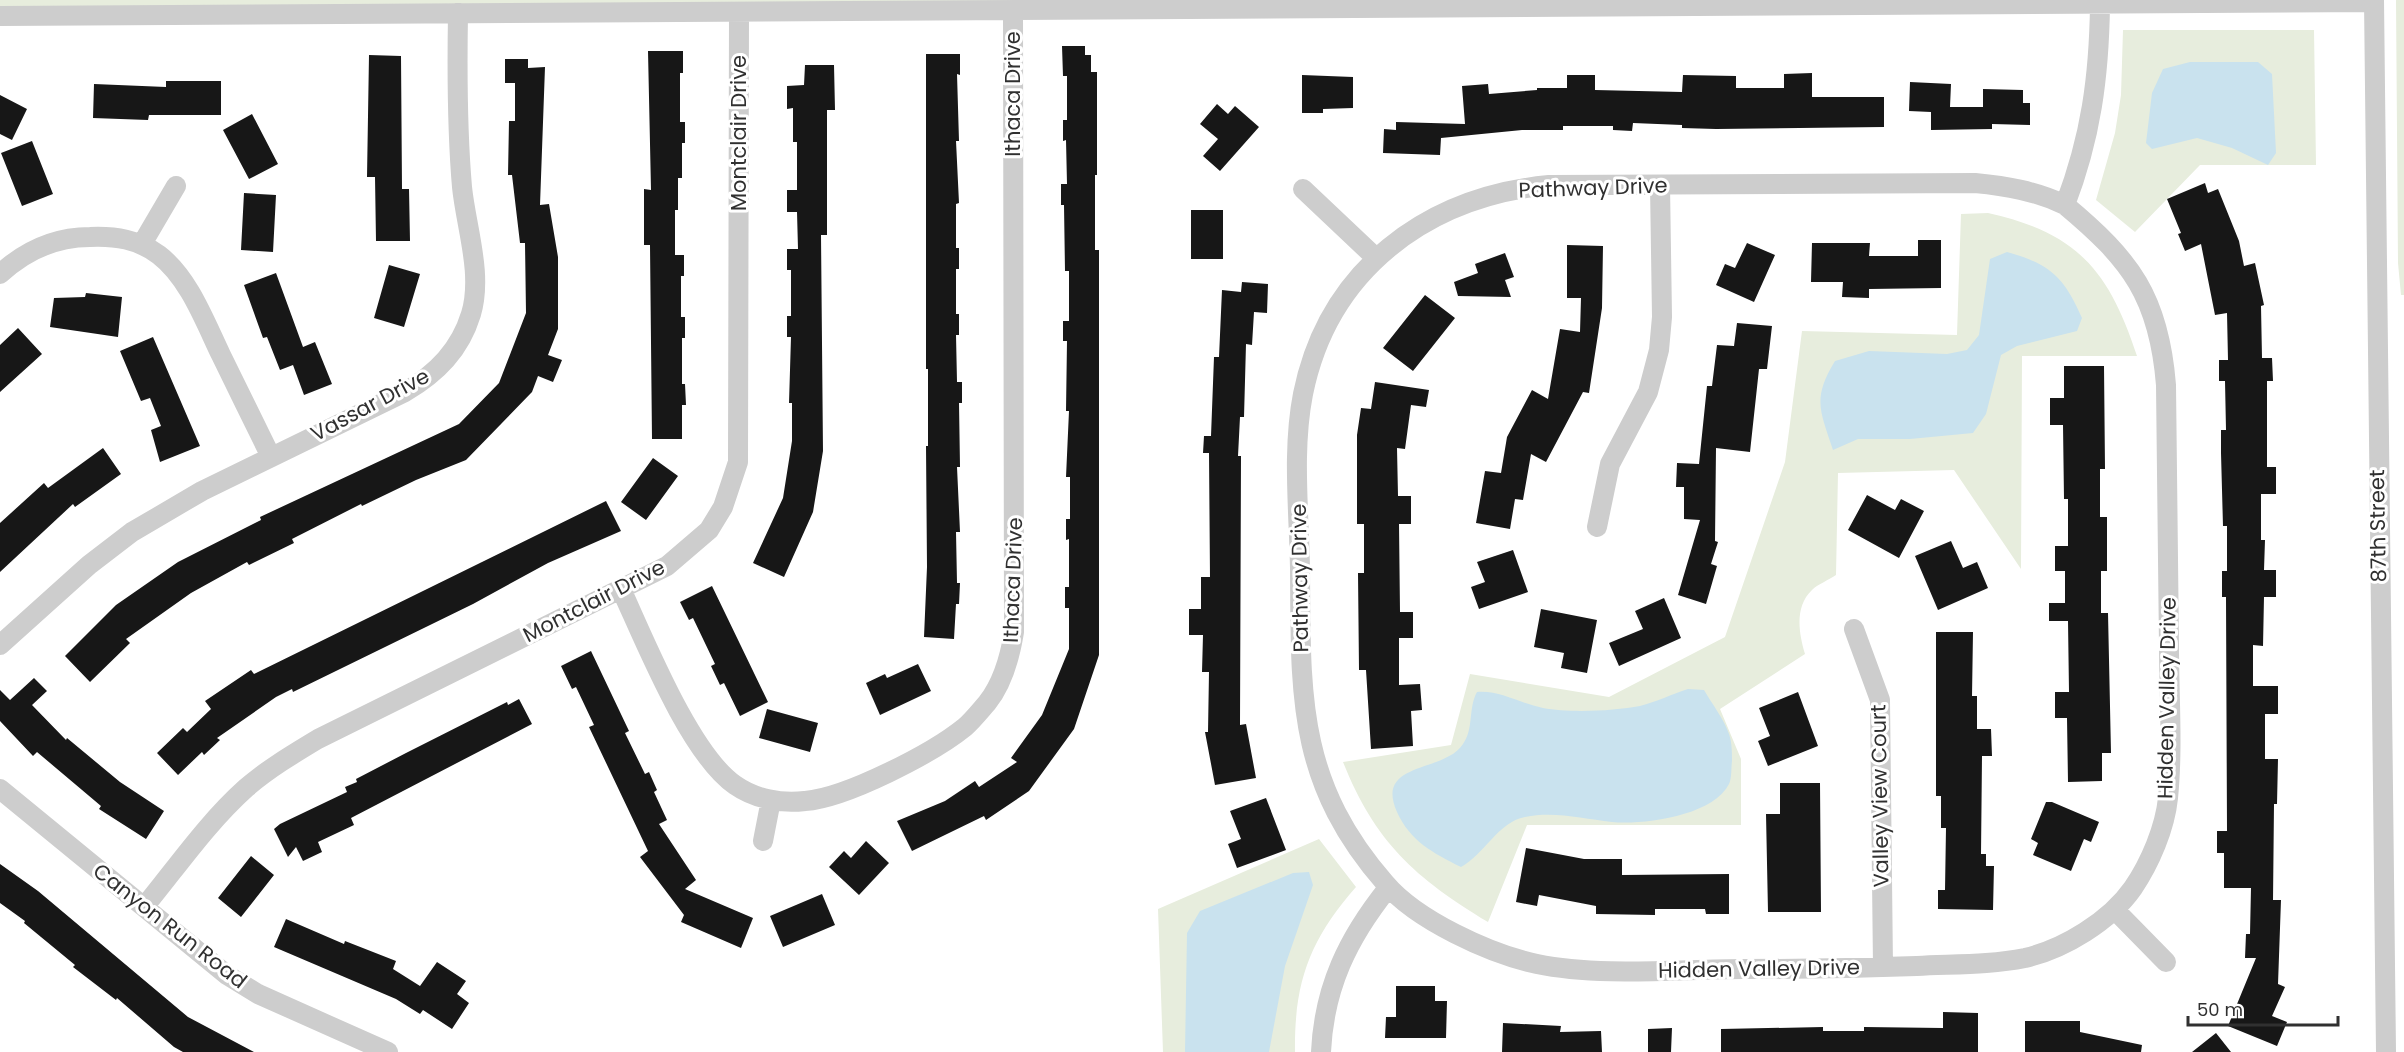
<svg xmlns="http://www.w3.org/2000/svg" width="2404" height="1052" font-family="Poppins,sans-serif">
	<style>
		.green { fill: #e7eddd }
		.water { fill: #c9e2ee }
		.building { fill: #171717 }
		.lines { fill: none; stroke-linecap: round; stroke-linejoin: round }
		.street { stroke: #cdcdcd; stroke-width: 20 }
		.labels { text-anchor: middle; stroke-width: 6; stroke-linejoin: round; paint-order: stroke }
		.street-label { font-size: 21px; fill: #303030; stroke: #fff }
	</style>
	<rect width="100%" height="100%" fill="#fff"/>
	<path class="green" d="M0,0H2135L0,16Z
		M2396,0H2404V295H2401L2398,263Z
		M2123,30H2314L2316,165H2200L2135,232L2096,200L2115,133L2121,95Z
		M1988,213C2078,233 2109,271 2137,356H2022L2021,569L1954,470L1838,473L1836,575C1829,580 1818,584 1812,590C1794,607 1799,634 1805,654L1720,709L1741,759V825H1527L1488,922C1415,878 1375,842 1343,762L1451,745L1470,674L1609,697L1725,637L1785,462L1802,331L1957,335L1961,214Z
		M1319,839L1356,887C1310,939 1294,982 1295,1052H1163L1158,909Z"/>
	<path class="water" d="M2190,62H2258L2272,74L2276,153L2268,165L2232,148L2197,138L2152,149L2146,143L2152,93L2163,69Z
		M2007,252C2050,264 2064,277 2082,318L2077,331L2017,346L2001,355L1986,414L1973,433L1910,439H1858L1833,450C1820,410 1812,399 1835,361L1869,351L1947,354L1967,350L1979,335L1990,259Z
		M1688,689L1704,690C1712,704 1724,719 1729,734C1732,742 1732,753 1732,761C1731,768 1732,778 1729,784C1713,816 1643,825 1612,822C1583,819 1555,811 1525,817C1498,822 1484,855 1461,867C1433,853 1410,841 1397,812C1374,761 1445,773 1463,744C1474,729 1468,708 1477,692C1500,690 1521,704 1543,708C1569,713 1614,711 1640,706C1656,702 1672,694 1688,689Z
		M1309,872L1313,885L1285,966L1269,1052H1185L1187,933L1200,911L1293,873Z"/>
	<path class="building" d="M1062,46H1085V55H1091V72H1097V175H1095V250H1099V655L1074,729L1029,791L986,820L984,816L912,851L897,821L945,801L975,781L979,787L1017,762L1011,758L1042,715L1069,649V608H1065V587H1069V539L1066,540V519H1070V477H1066L1069,411H1066L1067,341H1063V321H1069V271H1065L1064,205H1061V184H1067L1066,140L1063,141V120H1067V76H1063Z
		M648,51H683V73H680V122H685V143H682V178H678V210H675V255H684V276H681V317H685V338H682V384H685L686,405H682V439H652L650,245H644V189L651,190Z
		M926,54H960V75L957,74L959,141H956L959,203L956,204V248H959V269H956V314H959V335H956L957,382H962V403H959L960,467H957L960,532H956L957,583H960L959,604H956L954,639L924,637L927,567L926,446H928V369H926Z
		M369,55L401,56L402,189H409L410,241H376L375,177H367Z
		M505,59H528V68L545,67L540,205L549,204L558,257V329L548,355L562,360L553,382L538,376L532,392L466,460L416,480L362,506L361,504L292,539L294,543L249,565L247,562L191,593L126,639L130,643L90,682L65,656L116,605L178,562L261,520L260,517L459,424L499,383L526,313L525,243H520L512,175H508L509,121H515V83H505Z
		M805,65H834L835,110H827V235H821L823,451L813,512L784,577L753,563L783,498L792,441V403H789L791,337H787V316H791V270H787V249H798L797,212H787V190H797V142H793V108L787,109V86L804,85Z
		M1812,73V97H1884V127L1716,129L1682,128V125L1633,123L1632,131L1613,130V126H1563V130H1522L1441,138L1440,155L1383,153L1384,129L1396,130V122L1465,124L1462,86L1488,84L1489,94L1537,90V88H1567V75H1595V90L1682,92L1683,75L1736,76V88H1784V74Z
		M1302,75L1353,77V108L1323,109V113H1302Z
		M166,81H221V115H149L148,120L93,118L94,84L166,87Z
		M1910,82L1951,84L1950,107H1983V89L2023,90V103H2030V125L1992,124V129L1931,130V112L1909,111Z
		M0,95L27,109L12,140L0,134Z
		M1217,104L1228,114L1235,106L1259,127L1220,171L1203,156L1218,139L1200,124Z
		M252,114L278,164L249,179L223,130Z
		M32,141L53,194L22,206L1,153Z
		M2205,183L2208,193L2218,189L2239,241L2244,266L2255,263L2264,305L2261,306L2262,358H2272L2273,381H2267V467H2276V494H2261V540H2265L2264,570H2276V597H2264L2263,646L2253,645V686H2278V714H2265V759H2278L2277,804H2274L2273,900H2281L2278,984L2285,987L2272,1016L2287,1022L2277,1046L2228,1026L2256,958H2245L2246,934H2250L2251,888H2224V853H2217V831H2227L2226,597H2222V571H2227V526H2223L2221,453V430H2226L2225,381H2219V360H2228L2227,313L2215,315L2201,244L2185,251L2178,234L2181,233L2167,199Z
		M244,193L276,195L273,252L241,250Z
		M1191,210H1223V259H1191Z
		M1918,240H1941V288L1869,289V298L1842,297L1843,282H1811L1812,243H1870L1869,256H1918Z
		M1747,243L1775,255L1754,302L1716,285L1725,264L1735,268Z
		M1567,245L1603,246L1602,308L1589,393L1583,392L1546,462L1531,454L1523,500L1515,499L1510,529L1476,523L1485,471L1501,473L1507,437L1532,390L1548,399L1560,329L1580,332L1581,298H1567Z
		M1505,253L1514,277L1505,280L1511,297L1458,296L1454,282L1478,273L1475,264Z
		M389,265L420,274L404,327L374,318Z
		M276,273L303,347L315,342L332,384L304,395L293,365L280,370L267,337L263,338L244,285Z
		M1242,282L1268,284L1267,313L1254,312L1252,345L1246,344L1244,417H1240L1238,456H1241L1240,725L1246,724L1256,778L1215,785L1205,732H1208L1209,672H1202L1203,635H1189V609H1201V577H1210L1209,453H1203L1204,436H1211L1214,357H1219L1222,290L1241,292Z
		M86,293L122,297L118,337L50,327L54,298L85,297Z
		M1425,295L1455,318L1413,371L1383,348Z
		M1737,323L1772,326L1767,369H1759L1750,452L1716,448L1715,541L1718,542L1711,564L1717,566L1706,604L1678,595L1700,520L1684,519V487H1676L1677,463L1699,464L1707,386H1712L1717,345L1734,346Z
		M18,328L42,354L0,392V345Z
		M153,337L200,446L160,462L151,430L161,426L150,398L141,401L120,351Z
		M2064,366H2104L2105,469H2100V517H2107V571H2101V613H2108L2111,753H2102V781L2068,782L2067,718H2055V692H2069L2068,621H2049V603H2065V571H2055V546H2068V499H2064L2063,425H2050V398H2064Z
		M1375,382L1429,390L1426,407L1411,405L1405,449L1397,448L1398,496H1411V524H1399L1400,612H1413V638H1399V685L1420,684L1422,710L1411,711L1413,746L1371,749L1366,670H1359L1358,573H1364V524H1357V435L1361,408L1371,409Z
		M103,448L121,474L75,507L73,504L0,572V523L44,483L48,488Z
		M653,458L678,476L646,520L621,502Z
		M1867,495L1895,510L1901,499L1924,511L1899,558L1848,530Z
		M606,501L621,531L548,563L473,604L293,692L292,689L276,697L217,738L220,740L204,755L202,752L178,775L157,753L183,728L187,732L211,709L205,701L251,670L254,674Z
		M1951,541L1963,568L1977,562L1988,588L1938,610L1915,556Z
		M1513,550L1528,592L1479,609L1471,587L1485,582L1477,562Z
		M712,586L768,702L740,716L724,683L720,685L711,666L715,664L693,618L689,620L680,602Z
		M1664,598L1681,638L1619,666L1609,643L1643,629L1635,611Z
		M1541,609L1597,620L1587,673L1561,668L1564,653L1534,647Z
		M1936,632H1973L1972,696H1977V729H1991L1992,756H1982L1981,854H1986V866H1994L1993,910L1938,909V890H1945L1946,828H1941V796H1936Z
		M591,651L629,731L625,733L645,774L649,772L657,790L654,792L667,820L659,824L696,880L685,889L753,918L741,948L681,922L684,915L640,857L648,851L589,727L594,725L576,687L572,689L561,666Z
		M918,664L931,691L880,715L866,683L885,674L887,678Z
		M34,678L47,691L32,705L66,740L67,738L120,782L164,811L146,839L99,809L101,806L37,752L33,756L0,721V690L10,700Z
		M1798,692L1818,746L1768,766L1758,741L1770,736L1759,708Z
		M519,699L532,724L351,818L354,825L318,842L322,852L303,861L296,847L288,857L274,829L280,824L347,792L345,787L357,782L356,779L406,753L507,702L508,705Z
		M767,709L818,723L810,752L759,738Z
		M1780,783H1820L1821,912H1768L1766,814H1780Z
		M1266,798L1286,850L1237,868L1228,844L1241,839L1230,811Z
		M2046,802H2052L2099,822L2091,842L2084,839L2071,871L2033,855L2038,843L2031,839Z
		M866,841L889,863L859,895L829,867L844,851L851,858Z
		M1526,848L1584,859H1622V875L1729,874V914H1706L1705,909H1655V915L1596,914V906L1539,895L1537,906L1516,902Z
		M251,856L274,875L241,917L218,898Z
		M0,864L38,891L188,1017L254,1052H183L174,1047L117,998L116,1000L73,967L75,965L24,923L25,921L0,903Z
		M822,894L835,925L783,947L770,916Z
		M286,919L344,944L345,941L396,961L393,969L420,986L437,962L466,981L457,994L469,1003L452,1029L423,1010L420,1014L396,999L274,947Z
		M1396,986H1435V1001H1447L1446,1038H1385L1386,1017H1396Z
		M1943,1012L1978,1013V1052H1721V1029L1823,1027V1031H1864V1027L1943,1028Z
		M2025,1021H2080V1032L2142,1045L2141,1052H2025Z
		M1503,1023L1561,1026L1560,1032L1601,1031L1602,1052H1502Z
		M1672,1028L1671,1052H1648V1029Z
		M2216,1033L2231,1052H2192Z"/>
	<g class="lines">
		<path class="street" d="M2374,0L2386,1052
			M0,16L2374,2
			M1303,189L1376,258
			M2065,205C2036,191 2006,186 1975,183L1549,185C1426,197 1328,270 1303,394C1292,450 1299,511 1300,568C1301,694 1296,781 1385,883C1416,920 1490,954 1537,964C1599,977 1679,969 1743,969C1801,969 1859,968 1917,966C1953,964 1990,965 2025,958C2064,949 2110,921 2133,888C2150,863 2165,828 2168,798C2173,748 2169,696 2169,646C2168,559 2167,472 2166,385C2159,297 2131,260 2065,205C2091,137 2099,77 2100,5
			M142,244L176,186
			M0,274C25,251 55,237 90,237C115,236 138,239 159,255C189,278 205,322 221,355C238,389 254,423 271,457
			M1597,527L1610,464L1648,392L1659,350L1662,317L1660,185
			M621,589C645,641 690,754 735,785C755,799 781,804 805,801C846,798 933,753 965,727C973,720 980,711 987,703C1003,683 1010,657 1014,632L1013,11
			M1854,629L1880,700L1883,967
			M0,645L89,565L132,532L202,491L405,392C437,373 460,350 471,314C483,274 466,227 462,187C457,129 457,71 458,13
			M0,789L227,975L258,994L388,1052
			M763,841L771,800
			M144,907C177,867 207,823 246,788C268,769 293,754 318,739L667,566L709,530L723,507L738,462L739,12
			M2115,910L2166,962
			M1321,1052C1324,987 1348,938 1388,888"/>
	</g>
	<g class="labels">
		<g class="street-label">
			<text transform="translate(1013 94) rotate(-90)" y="7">Ithaca Drive</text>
			<text transform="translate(739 133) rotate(-90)" y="7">Montclair Drive</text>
			<text transform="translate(1593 188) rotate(-2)" y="7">Pathway Drive</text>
			<text transform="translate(370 405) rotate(-28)" y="7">Vassar Drive</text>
			<text transform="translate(2378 526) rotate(-91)" y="7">87th Street</text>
			<text transform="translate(1300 578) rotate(-91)" y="7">Pathway Drive</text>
			<text transform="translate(1013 580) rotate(-88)" y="7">Ithaca Drive</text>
			<text transform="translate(594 601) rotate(-27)" y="7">Montclair Drive</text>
			<text transform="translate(2167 698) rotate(-89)" y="7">Hidden Valley Drive</text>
			<text transform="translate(1880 796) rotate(-91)" y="7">Valley View Court</text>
			<text transform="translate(170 926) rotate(38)" y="7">Canyon Run Road</text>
			<text transform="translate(1759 969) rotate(-1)" y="7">Hidden Valley Drive</text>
		</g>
	</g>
	<path d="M2188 1016v9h150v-9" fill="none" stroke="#303030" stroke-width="3"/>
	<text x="2197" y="1016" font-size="18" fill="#303030" stroke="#ffffff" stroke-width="4.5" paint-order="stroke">50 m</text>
</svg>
